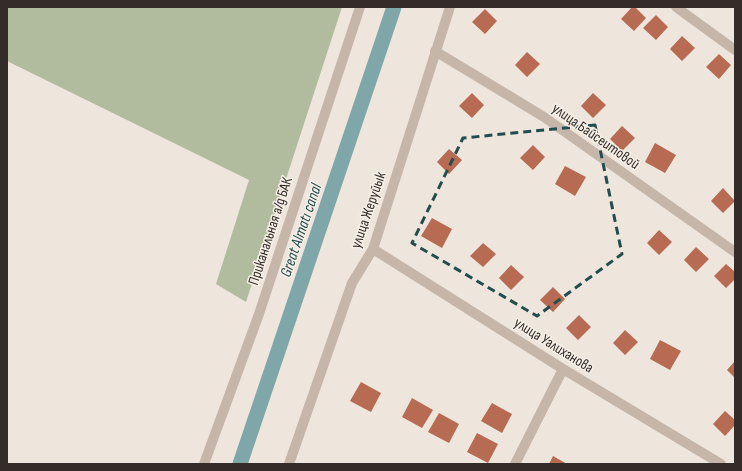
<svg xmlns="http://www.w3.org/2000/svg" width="742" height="471" font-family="'Sofia Sans Condensed',sans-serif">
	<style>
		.green { fill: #b1bb9e }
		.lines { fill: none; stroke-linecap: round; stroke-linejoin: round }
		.canal { stroke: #7fa6a8; stroke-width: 15 }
		.building { fill: #b66b52 }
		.minor { stroke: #c5b6a9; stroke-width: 10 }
		.marked { fill: none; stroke: #234c4f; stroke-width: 3; stroke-dasharray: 8 5; stroke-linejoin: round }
		.labels { text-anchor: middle; stroke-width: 3; stroke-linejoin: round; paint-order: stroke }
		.street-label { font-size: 15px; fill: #332c28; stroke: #f7f0e8 }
		.water-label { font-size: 16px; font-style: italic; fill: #234c4f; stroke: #f7f0e8 }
	</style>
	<rect width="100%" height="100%" fill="#eee6dc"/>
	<path class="green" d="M7,7H342L246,302L216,284L249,180L7,61Z"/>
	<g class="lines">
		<path class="canal" d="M240,464L394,7"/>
	</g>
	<path class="building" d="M632,7H635L646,18L634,31L621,19Z
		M485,9L497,21L485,34L472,22Z
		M656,15L668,27L656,40L643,28Z
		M682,36L695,48L682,61L670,49Z
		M527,52L540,64L527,77L515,65Z
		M719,54L731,65L719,79L706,67Z
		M472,93L484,105L472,118L459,106Z
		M593,93L606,105L593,118L581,106Z
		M622,126L635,138L622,151L610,139Z
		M655,143L676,155L665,173L645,162Z
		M533,145L545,157L533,170L520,158Z
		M449,149L462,160L449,174L437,162Z
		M565,166L586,177L575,196L555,184Z
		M723,188L735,201L723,213L711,201Z
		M432,218L452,229L442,248L421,236Z
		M659,230L672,242L659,255L647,243Z
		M483,243L496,254L483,267L470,256Z
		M696,247L709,259L696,272L684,260Z
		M726,264L735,272V279L726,288L714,276Z
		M511,265L524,277L511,290L499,278Z
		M553,287L565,299L553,312L540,300Z
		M579,315L591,327L578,340L566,328Z
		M625,330L638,342L625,355L613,343Z
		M660,340L681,351L670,370L650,359Z
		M735,361V378L727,370Z
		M361,382L381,393L371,412L350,401Z
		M412,398L433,410L422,428L402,417Z
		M492,403L512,414L502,433L481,421Z
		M725,411L735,420V425L725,436L713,424Z
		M439,413L459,424L449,443L428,432Z
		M477,433L498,444L488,463L467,452Z
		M553,456L567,464H549Z"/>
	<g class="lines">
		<path class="minor" d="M676,7L735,50
			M435,51L544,117L735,252
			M373,249L563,369L721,464
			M204,464L259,314L360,7
			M289,464L352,283L373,249L450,7
			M515,464L563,369"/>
	</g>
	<path class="marked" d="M595,125L622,254L537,316L412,243L463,138Z"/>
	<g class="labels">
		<g class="street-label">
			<text transform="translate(596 136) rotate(35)" y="5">улица Байсеитовой</text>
			<text transform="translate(368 210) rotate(-71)" y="5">улица Жеруйык</text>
			<text transform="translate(270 231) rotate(-72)" y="5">Приканальная а/д БАК</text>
			<text transform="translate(554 345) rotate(32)" y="5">улица Уалиханова</text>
		</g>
		<g class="water-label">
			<text transform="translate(300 230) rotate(-71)" y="6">Great Almatı canal</text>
		</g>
	</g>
	<rect width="742" height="471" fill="none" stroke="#332c28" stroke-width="16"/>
</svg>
